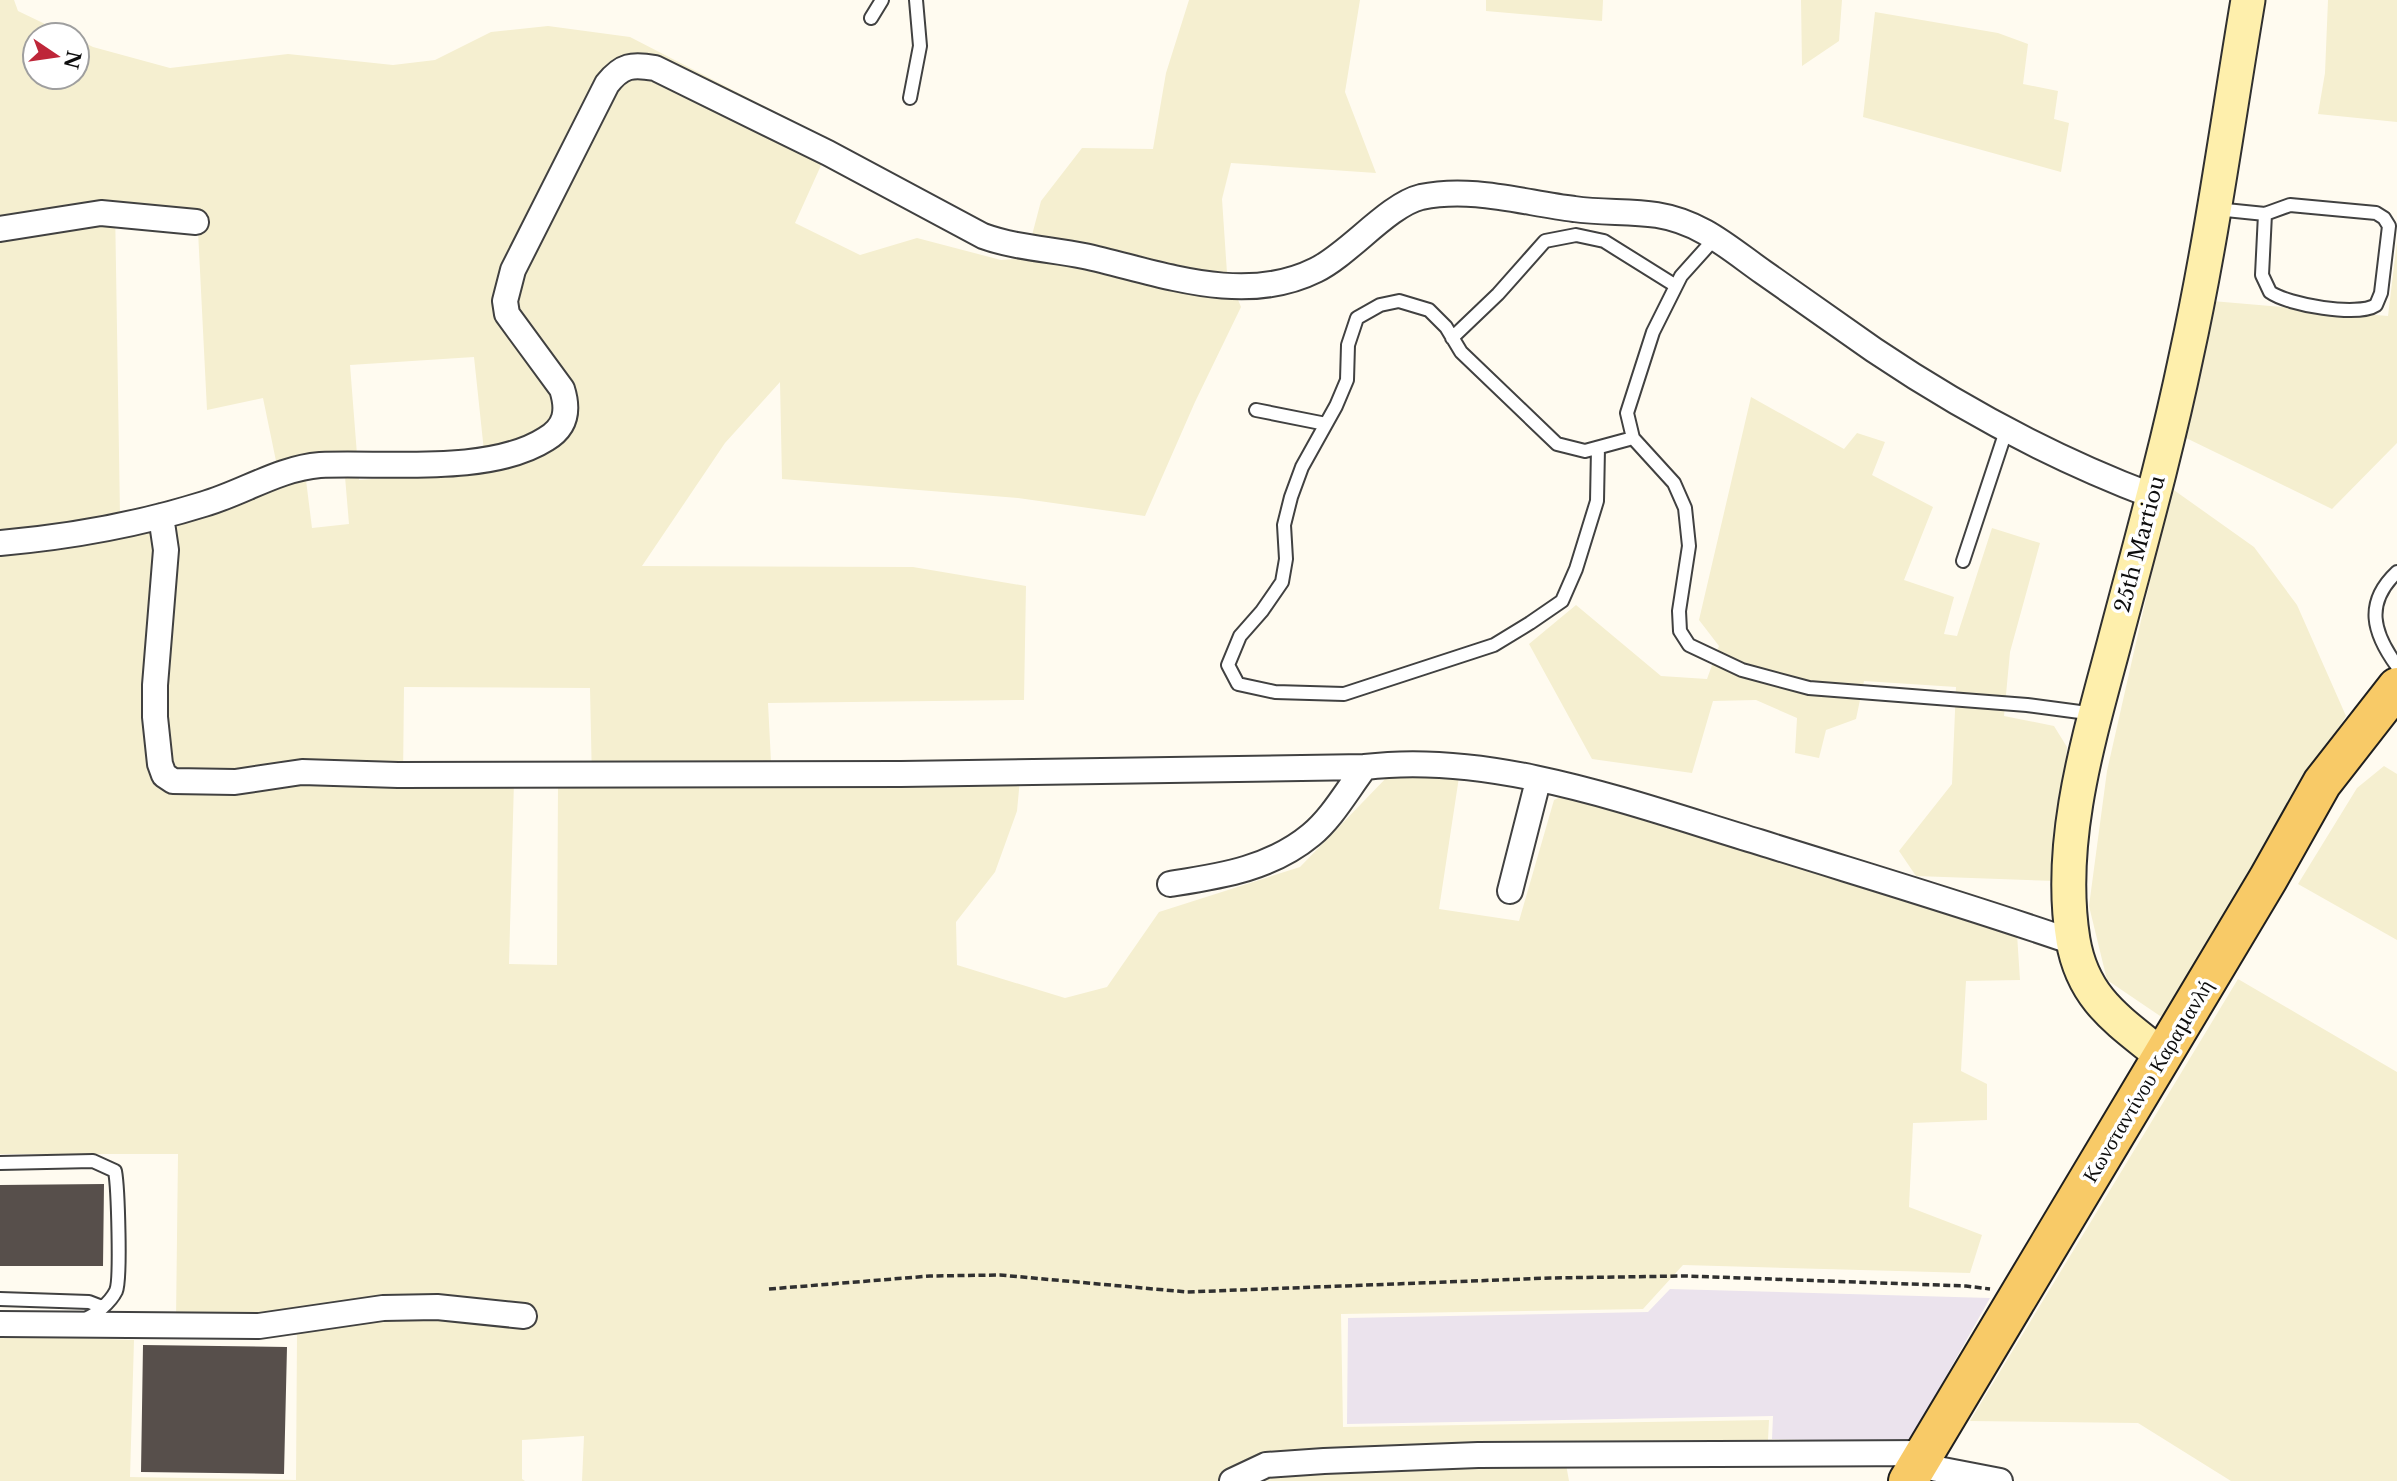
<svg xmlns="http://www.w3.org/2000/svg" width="2397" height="1481" font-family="'Libre Baskerville',serif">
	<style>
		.industrial { fill: #ebe3ed }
		.farmland { fill: #f5efd0; fill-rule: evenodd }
		.building { fill: #574f4b }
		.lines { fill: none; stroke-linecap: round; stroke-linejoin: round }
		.lane-casing { stroke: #414141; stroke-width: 16 }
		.street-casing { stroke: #414141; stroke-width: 28 }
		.secondary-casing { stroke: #303030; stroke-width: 37 }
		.primary-casing { stroke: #1f1f1f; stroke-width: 42 }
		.path { stroke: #303030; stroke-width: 3.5; stroke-dasharray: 7 3.5; stroke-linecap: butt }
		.lane { stroke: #fff; stroke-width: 12 }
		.street { stroke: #fff; stroke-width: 24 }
		.secondary { stroke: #feefac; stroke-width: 33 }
		.primary { stroke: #f8ca67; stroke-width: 38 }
		.labels { text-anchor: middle; stroke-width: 7; stroke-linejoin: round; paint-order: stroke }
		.street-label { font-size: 21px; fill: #0e0e0e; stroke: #fff }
	</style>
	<rect width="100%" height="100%" fill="#fffbf0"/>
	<path class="industrial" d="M1670,1289L1990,1298L1909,1442L1772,1439L1773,1416L1347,1424L1348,1318L1648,1312Z"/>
	<path class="farmland" d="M0,0H14L18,11L68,35H35V77H77V39L93,47L170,68L288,54L393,65L435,60L491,32L548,26L630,37L832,141L795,223L860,255L917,238L1001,260L1026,258L1041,201L1082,148L1153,149L1166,73L1189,0H1360L1345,92L1376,173L1231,163L1222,199L1227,273L1241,307L1195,402L1145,516L1018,498L782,479L780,382L725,443L642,566L913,567L1026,586L1024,700L768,703L772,781L1020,779L1017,811L995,872L956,922L957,965L1065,998L1107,987L1159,912L1300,867L1390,774L1459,777L1439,909L1519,921L1554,800L1565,795L2017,934L2020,980L1966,981L1961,1071L1987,1084V1120L1913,1123L1909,1207L1982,1235L1970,1273L1683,1265L1643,1309L1341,1314L1343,1427L1769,1420L1768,1440L1562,1442L1569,1481H582L584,1436L522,1440V1479L525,1481H0V1335L134,1340L130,1477L296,1480L297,1335L263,1321L176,1320L178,1154H0ZM115,205L197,211L207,410L263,398L276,461L284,482L120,515ZM474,357L486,470L359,480L350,365ZM317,452L343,453L349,524L312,528L303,456ZM404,687L590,688L592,782L558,784L557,965L509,964L514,781H403Z
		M1486,0H1603L1602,21L1486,11Z
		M1801,0H1842L1839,41L1802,66Z
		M2328,0H2397V122L2318,114L2325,73Z
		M1875,12L1998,33L2028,44L2023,84L2058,91L2054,119L2069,123L2061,172L1863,117Z
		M2397,241V443L2332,509L2184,437L2212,301L2388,316Z
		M1751,397L1844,449L1857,433L1885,442L1872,475L1933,507L1904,580L1954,597L1944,634L1957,636L1992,528L2040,543L2010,652L2004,716L2054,726L2067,747L2056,881L1916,876L1899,851L1952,784L1956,687L1864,681L1856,719L1826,730L1819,758L1795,753L1797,718L1756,700L1713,701L1692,773L1592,759L1529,644L1576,605L1661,676L1707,679L1719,646L1699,620Z
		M2171,488L2254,547L2297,605L2346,716L2263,849L2166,1020L2107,980L2089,906L2107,771Z
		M2384,766L2397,774V940L2298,884L2357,788Z
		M2238,979L2397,1072V1481H2231L2138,1423L1970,1421Z"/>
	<path class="building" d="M104,1184L103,1266H0V1185Z
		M143,1345L287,1347L284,1474L141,1472Z"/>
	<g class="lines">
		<g class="lane-casing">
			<path id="lane" d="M871,18L882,0
				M910,98L920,46L916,0
				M2216,209L2265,214L2290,205L2376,213L2384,218L2389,226L2381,293L2376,305C2358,317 2288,305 2270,292L2262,275L2265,214
				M1716,237L1681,276L1653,332L1627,413L1633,438L1674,483L1685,508L1689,546L1679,611L1680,631L1689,645L1742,670L1809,688L2027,705L2095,714
				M1452,338L1498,294L1545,241L1576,235L1604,241L1676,286
				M1256,410L1326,424
				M1598,448L1597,501L1576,569L1562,601L1530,623L1494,645L1344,694L1275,692L1238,684L1228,665L1240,636L1262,611L1282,582L1286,559L1284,525L1291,497L1302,467L1336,406L1347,380L1348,345L1357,318L1380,305L1399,301L1429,310L1446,327L1461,352L1557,444L1585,451L1633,438
				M1963,561L2007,428
				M2397,572C2364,603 2373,633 2397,666
				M0,1163L93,1161L115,1171C118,1187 121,1280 116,1291C110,1303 95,1315 84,1320
				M0,1299L89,1302L102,1307"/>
		</g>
		<g class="street-casing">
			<path id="street" d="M0,229L101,213L196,222
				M161,516L166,550L155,685V717L160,764L164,775L173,781L235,782L302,772L398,775L901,774L1365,767C1494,751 1636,805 1759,842C1864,875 1969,906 2073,942
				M0,543C69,537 137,525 204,504C242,493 280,468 320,465C384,462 490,475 546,439C566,427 569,411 562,389L507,314L505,301L513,270L607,84C622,65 632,64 655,68L828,153L983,236C1016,248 1050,249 1084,256C1158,272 1242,307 1316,270C1349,254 1388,205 1421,197C1472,186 1524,203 1574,209C1602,213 1630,211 1657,215C1701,222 1729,248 1763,272C1800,298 1837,324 1874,350C1960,408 2055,459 2153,496
				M1170,884C1220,876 1270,869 1311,835C1332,818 1348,789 1365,767
				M1510,891L1538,781
				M0,1324L259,1326L383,1308L437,1307L524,1316
				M1917,1465L2000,1481
				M1232,1481L1266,1465L1324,1461L1478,1455L1925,1453"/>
		</g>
		<g class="secondary-casing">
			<path id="secondary" d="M2161,1055C2118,1020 2083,999 2073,940C2057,841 2089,738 2114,644C2139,549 2166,453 2186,357C2212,239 2228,119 2248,0"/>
		</g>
		<g class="primary-casing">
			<path id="primary" d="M1908,1481L2268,879L2322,783L2397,687"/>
		</g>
		<path class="path" d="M769,1289L930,1276L1000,1275L1187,1292L1550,1278L1685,1276L1966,1286L1990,1289"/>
		<use href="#lane" class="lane"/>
		<use href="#street" class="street"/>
		<use href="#secondary" class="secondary"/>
		<use href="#primary" class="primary"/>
	</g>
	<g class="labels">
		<g class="street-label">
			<text transform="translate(2140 544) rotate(-75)" y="7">25th Martiou</text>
			<text transform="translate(2148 1081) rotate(-59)" y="7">Κωνσταντίνου Καραμανλή</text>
		</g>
	</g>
	<g transform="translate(56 56) rotate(103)"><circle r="33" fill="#ffffff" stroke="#9f9f9f" stroke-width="2"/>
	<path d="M0-5L12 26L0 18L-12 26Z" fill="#be2639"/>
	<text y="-10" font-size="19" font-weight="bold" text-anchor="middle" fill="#0e0e0e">N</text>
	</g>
</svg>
